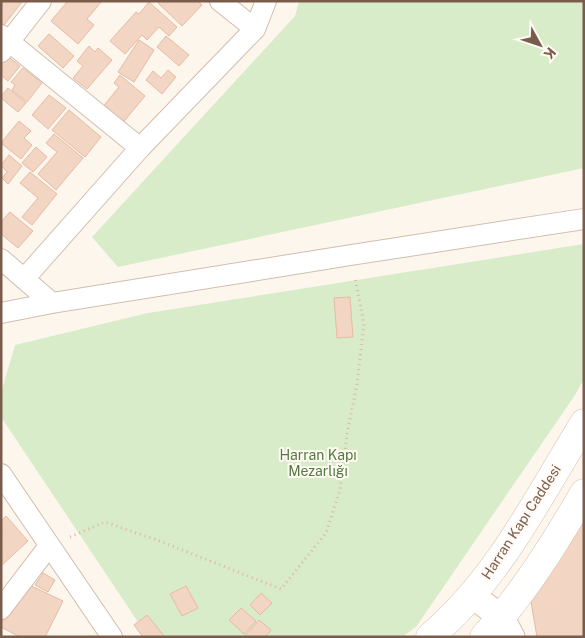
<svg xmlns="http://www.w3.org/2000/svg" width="585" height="638" font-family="'Public Sans',sans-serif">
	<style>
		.green { fill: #d8ecc9 }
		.building { fill: #f3d5c3; stroke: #e6bba3 }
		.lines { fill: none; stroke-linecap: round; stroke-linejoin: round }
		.minor-casing { stroke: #d1beb0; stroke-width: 22 }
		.tertiary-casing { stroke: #d1beb0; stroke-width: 27 }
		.secondary-casing { stroke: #d6c0b0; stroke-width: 29 }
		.path { stroke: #d9b8a5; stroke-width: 3; stroke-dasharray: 1 4; stroke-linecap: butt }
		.minor { stroke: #fff; stroke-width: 20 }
		.tertiary { stroke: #fff; stroke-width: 25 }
		.secondary { stroke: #fff; stroke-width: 28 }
		.labels { text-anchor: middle; stroke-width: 4; stroke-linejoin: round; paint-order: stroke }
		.park-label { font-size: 14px; fill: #537a41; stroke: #fffaf3 }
		.street-label { font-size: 14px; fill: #7a5c4d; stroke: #fffaf3 }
	</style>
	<rect width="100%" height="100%" fill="#fdf6ec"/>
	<path class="green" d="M299,1H584V168L118,267L92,237L295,16Z
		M584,244V379L575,395L416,627L402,637H148L1,417V393L15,345L148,313Z"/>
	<path class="building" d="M1,1L22,2L4,25L1,23Z
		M65,1H102L87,19L94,25L78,44L51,21L67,2Z
		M160,1H198L202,5L182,26L158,3Z
		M149,2L177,27L169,36L159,27L147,40L142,35L125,54L110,41L136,12L139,14Z
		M49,34L74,56L63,68L38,46Z
		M166,36L189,55L179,66L157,47Z
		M139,40L154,50L134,82L118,72Z
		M89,46L95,52L98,48L112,60L87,89L73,78L83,66L77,61Z
		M6,55L20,66L8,81L1,75V61Z
		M23,68L42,83L27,102L12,90L15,85L11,82Z
		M168,70L176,77L162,94L146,80L153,71L161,78Z
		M120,75L145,96L121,125L101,109L119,87L114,83Z
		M8,88L26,103L18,112L1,98V96Z
		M49,95L66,108L48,129L32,115Z
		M69,110L101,137L85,157L52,130Z
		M19,121L31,131L24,138L32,145L21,159L1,143Z
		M54,134L83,158L56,190L38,174L57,152L46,143Z
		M36,147L47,157L33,172L22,163Z
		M9,155L22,166L8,184L2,178L7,172L1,165Z
		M30,172L57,194L32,225L22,217L38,198L20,183Z
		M10,212L33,231L18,248L1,234V222Z
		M350,297L353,337L337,338L334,298Z
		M584,506V637H537L530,596Z
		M6,516L28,541L1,566V536L3,534L1,532V521Z
		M43,573L55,580L48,592L35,585Z
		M23,582L63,601L45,637H20L1,627V624Z
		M186,586L198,608L182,616L170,594Z
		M261,593L272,603L260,615L250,605Z
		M241,608L256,621L244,634L229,620Z
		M147,615L165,637H143L134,625Z
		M259,620L271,630L265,637H244Z"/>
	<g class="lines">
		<g class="minor-casing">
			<path id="minor" d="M220,1L255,29
				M1,35L140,148
				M1,52L41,1
				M1,259L52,303
				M24,279L140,148L255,29L266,1
				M1,313L52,303L351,255L584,219
				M1,474L112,637
				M1,609L49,546"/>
		</g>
		<g class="tertiary-casing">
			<path id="tertiary" d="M473,596L502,618L512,637"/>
		</g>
		<g class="secondary-casing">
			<path id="secondary" d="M430,637C498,579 538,498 584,423
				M484,637C523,594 555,543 584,493"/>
		</g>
		<path class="path" d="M70,537L105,522L157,540L281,589L326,533L340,490L347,434L357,384L364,324L355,278"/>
		<use href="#minor" class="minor"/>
		<use href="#tertiary" class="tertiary"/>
		<use href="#secondary" class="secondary"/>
	</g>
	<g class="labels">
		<g class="park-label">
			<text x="318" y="460">Harran Kapı<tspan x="318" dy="16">Mezarlığı</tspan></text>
		</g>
		<g class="street-label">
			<text transform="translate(521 522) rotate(-57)" y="5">Harran Kapı Caddesi</text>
		</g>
	</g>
	<rect width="585" height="638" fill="none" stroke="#7a5c4d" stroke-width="5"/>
	<g transform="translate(540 45) rotate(130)" stroke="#fffaf3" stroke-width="4" paint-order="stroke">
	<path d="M0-4L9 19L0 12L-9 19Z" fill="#7a5c4d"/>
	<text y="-8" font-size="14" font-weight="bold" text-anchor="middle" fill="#7a5c4d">K</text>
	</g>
</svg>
